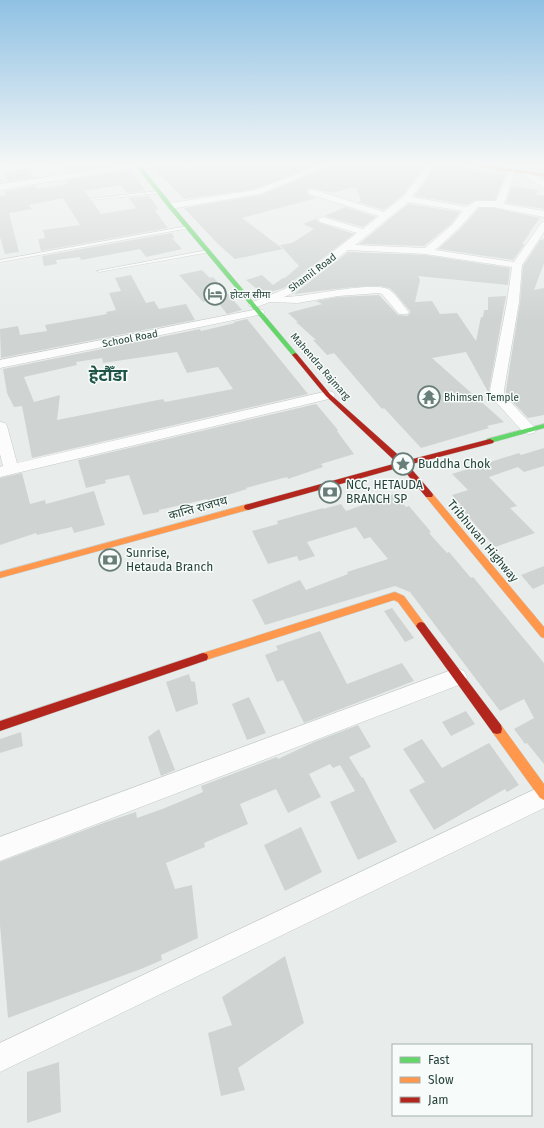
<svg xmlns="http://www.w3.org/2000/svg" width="544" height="1128" font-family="'Fira Sans','Noto Sans Devanagari',sans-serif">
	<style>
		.building { fill: #cfd4d2; fill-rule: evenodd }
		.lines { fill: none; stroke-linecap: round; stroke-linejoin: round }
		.lane-casing { stroke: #c5cac8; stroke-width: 1 }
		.street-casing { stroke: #c5cac8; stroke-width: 1 }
		.fast-casing { stroke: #c3cbc8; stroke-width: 1 }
		.slow-casing { stroke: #c3cbc8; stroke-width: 1 }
		.jam-casing { stroke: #c3cbc8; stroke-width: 1 }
		.path { stroke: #c3ccca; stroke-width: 1.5; stroke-dasharray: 1 1.5; stroke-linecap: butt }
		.lane { fill: #fcfcfc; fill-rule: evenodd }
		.street { fill: #fcfcfc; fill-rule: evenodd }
		.fast { fill: #63d668; fill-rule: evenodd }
		.slow { fill: #ff974d; fill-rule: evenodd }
		.jam { fill: #b3261e; fill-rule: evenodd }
		.labels { text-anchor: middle; stroke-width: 3; stroke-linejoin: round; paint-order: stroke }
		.far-street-label { font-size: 10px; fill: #24423a; stroke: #f7fbf9 }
		.far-poi-label { font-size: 10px; fill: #24423a; stroke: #f7fbf9; text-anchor: start }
		.poi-label { font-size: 12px; fill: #24423a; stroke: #f7fbf9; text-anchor: start }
		.street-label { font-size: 12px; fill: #24423a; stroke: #f7fbf9 }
		.far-town-label { font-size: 17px; font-weight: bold; fill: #1f5548; stroke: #f7fbf9 }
	</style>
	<rect width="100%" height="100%" fill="#e8edeb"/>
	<path class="building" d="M65,164H125L71,172Z
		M150,164H180L187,170L205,167L207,169L229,164H320L255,189L184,199Z
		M334,164H426L402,196L384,210L358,202L361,201L356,187L331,193L315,189L309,188L307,191L308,195L316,198L242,218L283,249L235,259L218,244L184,208L261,195Z
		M437,164L456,166L462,168L505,175L495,200H476L467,205L415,196Z
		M30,169L33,178L8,181L4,173Z
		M131,170L146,191L127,193L120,185L85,191L89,197L88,199L92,201L101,214L136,208L129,198L149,196L158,208L155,211L168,228L41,251L38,239L45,238L43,230L80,225L63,198L29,205L32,209L9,213L19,252L5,254L0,237V196L5,195V191L35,186L37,189L69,184L66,180Z
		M512,186L538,190L536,195L544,196V209L506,203Z
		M408,204L460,212L451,224L424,246L359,244Z
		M346,207L376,217L363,227L324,216Z
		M479,208H493L540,218L529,233H530L522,244H525L513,260L438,249L459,230Z
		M318,218L316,220L320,223L354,234L284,288L263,294L246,280L262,275L273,285L283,278H285L299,266L280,245L292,243L314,229L303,224Z
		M172,233L175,238H172L182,249L146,257L140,249L81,260L80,257L56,260L57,264L44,266L42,256Z
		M544,239V263L534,290L544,288V415L528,418L506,395V390L520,302L523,266L540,240Z
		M348,252L425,255L510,268L508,285L418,276L420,280L415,302L432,301L440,314L457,313L476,341L481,317H483L484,310H488V297L506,296L489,390L492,399L466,352L432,358L504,422L487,426L489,428L421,448L384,408L382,409L334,353L327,355L313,340H316L296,322H298L288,313L322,304L316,301L338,297L379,295L398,315L407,316L410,313V311L394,292L389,288L380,286L353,287L294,294Z
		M202,270L210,278L213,277L242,310L227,314L215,299L203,302L179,275Z
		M131,275L146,303L154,301L159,309L186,304L195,320L1,358L0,329L18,326L20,335L47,331L45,325L107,314L106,312L116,310L109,293L121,291L115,278Z
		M247,319L308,394L32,458L22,406L14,407L7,393L3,369L200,329L201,331L235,323L234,322ZM177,352L187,373L218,367L233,389L165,402L163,399L57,420L60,395L34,402L24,377L77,365L76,362L102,358L103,363Z
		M316,404L338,430L337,431L354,454L321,464L323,467L288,479L287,477L246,488L247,489L208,501L207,499L159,510V512L143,515L129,475L105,480L106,483L86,488L78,460Z
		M544,448V466L524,472L518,467L489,477L517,506L510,508L535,533L495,547L459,506L461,505L452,495L468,490L452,474L519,453L521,455Z
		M22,473L30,504L45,500L46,504L94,491L105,525L74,533L72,527L37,535L36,533L0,545V478Z
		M394,494L406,507L409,506L431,532L429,533L447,553L449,552L471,578L473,577L544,663V764L527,743L525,744L514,729L534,718L524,699L500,711L410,592L395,586L265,625L252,600L300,580L306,590L348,574L347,572L388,559L370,537L364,539L356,527L307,542L315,556L299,561L297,556L268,564L252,531L278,524L277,521L323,508V509L341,504L346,511Z
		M544,566V584L533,589L521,575Z
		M392,608L414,638L405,642L384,611Z
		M320,631L347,684L402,663L414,681L304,723L283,680L277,682L265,655L278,650L276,646Z
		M189,674L191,681L195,682L198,704L176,712L166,682Z
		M249,697L266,733L247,740L232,704Z
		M466,711L475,724L451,736L442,722Z
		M358,725L371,747L349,757L362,778L363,777L397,842L358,860L330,802L355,791L340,765L333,768L330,764L309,774L321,797L288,813L276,789L240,804L248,824L204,843L205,847L166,863L175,889L192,885L198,938L161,955L162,960L141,969L8,1018L0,925V862L106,822L136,812L137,818L165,808L203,792L201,786L277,757L278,759L314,742Z
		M159,729L175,770L161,776L148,737Z
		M21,732L23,746L0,753V739Z
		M422,739L442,768L489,743L519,785L507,792L505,789L434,830L409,790L425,782L403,749Z
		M301,827L322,872L285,891L264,845Z
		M285,956L304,1023L238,1068L245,1090L221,1096L208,1033L232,1025L222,997Z
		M59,1062L61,1112L27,1123V1072Z"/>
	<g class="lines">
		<g class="lane-casing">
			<path id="lane" d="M159,191L160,193L91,200L89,199Z
				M188,226L190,227V228L0,262V260Z
				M208,250L210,251V252L99,272L97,271Z"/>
		</g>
		<g class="street-casing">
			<path id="street" d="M30,164H49L45,166L0,172V168Z
				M132,164H141L142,165L138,167L0,190V184Z
				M323,164H333L260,194L170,209L166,206L170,203L255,190Z
				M428,164H436L412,197L467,207L476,201H496L508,171L512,169L516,171L504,204L544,211V217L493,207H478L458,229L435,250L514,262L541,223L544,222V232L522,265L519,302L504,390L505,396L534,427L536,430L534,433L529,434L524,433L494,400L490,390L507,302L512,267L425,254L348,250L293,293L284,297C308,297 370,281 388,289C395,293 402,304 407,310L409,312L407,314H399L382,294L379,293L338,296L298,303L270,302L254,308L248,305L250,303L285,289L357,233L320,222L318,220L320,218L323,217L363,229L379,216L309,194L308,192L309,190H315L384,212L403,197ZM408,202L463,211L452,225L425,248L355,245Z
				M523,172H529L544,181V188L523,176Z
				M259,309L263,310L265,312L263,314L0,368V360Z
				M328,391L333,392L335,395L333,398L0,477V467L3,466L0,454V422L5,423L7,426L17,463Z
				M457,668L464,671L467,677L464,683L0,861V837Z
				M544,785V808L0,1072V1043Z"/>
		</g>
		<g class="fast-casing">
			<path id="fast" d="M135,164H139L172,205L297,354V356H293L168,207Z
				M544,424V428L490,443L486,441L487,439Z"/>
		</g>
		<g class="slow-casing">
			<path id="slow" d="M460,164H468L544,174V176Z
				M429,492L432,493L544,627V638L541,637L426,497L425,495L426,493Z
				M248,504L251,505L252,507L251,509L0,578V572Z
				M395,592L404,596L424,623L426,626L424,629L421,630L418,629L398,602L394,600L203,661L199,660L198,657L199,654L203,653Z
				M497,724L501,725L544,784V800L540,798L493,733L492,729L493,725Z"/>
		</g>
		<g class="jam-casing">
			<path id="jam" d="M295,353L297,354L330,394L405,461L490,439L494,441L493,443L408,465L432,493L433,495L432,497H426L401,467L248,510L245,509L244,507L245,505L397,463L326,396L293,356L292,355Z
				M421,622L424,623L501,725L502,729L501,733L497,734L493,733L418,629L416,626L418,623Z
				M203,653L207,654L208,657L207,660L0,731V721Z"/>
		</g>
		<path class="path" d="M157,171L224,164"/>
		<use href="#lane" class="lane"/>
		<use href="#street" class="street"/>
		<use href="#fast" class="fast"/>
		<use href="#slow" class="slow"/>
		<use href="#jam" class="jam"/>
	</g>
	<linearGradient id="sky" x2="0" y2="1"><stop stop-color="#8fc1e3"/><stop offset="0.51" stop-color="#f5f7f6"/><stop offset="1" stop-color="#f5f7f6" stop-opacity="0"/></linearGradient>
	<rect width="544" height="321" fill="url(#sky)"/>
	<defs>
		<g id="hotel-ring" transform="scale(1.15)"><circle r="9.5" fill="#f7fbf9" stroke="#697e78" stroke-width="1.5"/><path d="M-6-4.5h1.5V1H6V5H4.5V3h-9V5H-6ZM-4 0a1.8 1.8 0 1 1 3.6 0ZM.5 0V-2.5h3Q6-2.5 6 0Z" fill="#697e78"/></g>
		<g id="temple-ring" transform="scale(1.15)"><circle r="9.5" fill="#f7fbf9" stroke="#697e78" stroke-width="1.5"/><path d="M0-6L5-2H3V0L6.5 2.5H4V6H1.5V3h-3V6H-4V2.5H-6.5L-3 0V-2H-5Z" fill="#697e78"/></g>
		<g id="sight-ring" transform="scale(1.15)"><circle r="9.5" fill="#f7fbf9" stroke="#697e78" stroke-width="1.5"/><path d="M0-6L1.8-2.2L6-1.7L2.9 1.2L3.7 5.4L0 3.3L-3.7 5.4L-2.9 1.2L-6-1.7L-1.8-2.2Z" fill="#697e78"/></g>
		<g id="bank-ring" transform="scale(1.15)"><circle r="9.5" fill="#f7fbf9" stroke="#697e78" stroke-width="1.5"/><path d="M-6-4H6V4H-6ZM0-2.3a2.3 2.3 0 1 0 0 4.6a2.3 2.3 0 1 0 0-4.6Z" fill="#697e78"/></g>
	</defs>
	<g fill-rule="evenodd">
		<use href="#hotel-ring" x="215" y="294"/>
		<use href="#temple-ring" x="429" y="397"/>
		<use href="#sight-ring" x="403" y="464"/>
		<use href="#bank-ring" x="330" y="492"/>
		<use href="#bank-ring" x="110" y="560"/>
	</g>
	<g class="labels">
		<g class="far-street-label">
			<text transform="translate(312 272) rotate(-37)" y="4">Shamil Road</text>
			<text transform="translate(130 338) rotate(-11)" y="4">School Road</text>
			<text transform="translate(321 366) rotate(49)" y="4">Mahendra Rajmarg</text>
		</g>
		<g class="far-poi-label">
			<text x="230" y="298">होटल सीमा</text>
			<text x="444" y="401">Bhimsen Temple</text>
		</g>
		<g class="poi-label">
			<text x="418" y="468">Buddha Chok</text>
			<text x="346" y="489">NCC, HETAUDA<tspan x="346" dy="14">BRANCH SP</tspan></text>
			<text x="126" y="557">Sunrise,<tspan x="126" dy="14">Hetauda Branch</tspan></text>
		</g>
		<g class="street-label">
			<text transform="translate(198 508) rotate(-15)" y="4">कान्ति राजपथ</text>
			<text transform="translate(483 541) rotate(50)" y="4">Tribhuvan Highway</text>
		</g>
		<g class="far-town-label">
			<text x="108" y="381">हेटौँडा</text>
		</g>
	</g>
	<rect x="392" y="1044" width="140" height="72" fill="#f7fbf9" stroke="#a3b1ad"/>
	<rect x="400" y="1057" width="20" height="6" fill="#63d668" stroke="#a3b1ad"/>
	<text x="428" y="1064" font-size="12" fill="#24423a">Fast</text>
	<rect x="400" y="1077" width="20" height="6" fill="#ff974d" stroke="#a3b1ad"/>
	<text x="428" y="1084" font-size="12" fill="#24423a">Slow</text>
	<rect x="400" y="1097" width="20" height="6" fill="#b3261e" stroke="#a3b1ad"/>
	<text x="428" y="1104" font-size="12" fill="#24423a">Jam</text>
</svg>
